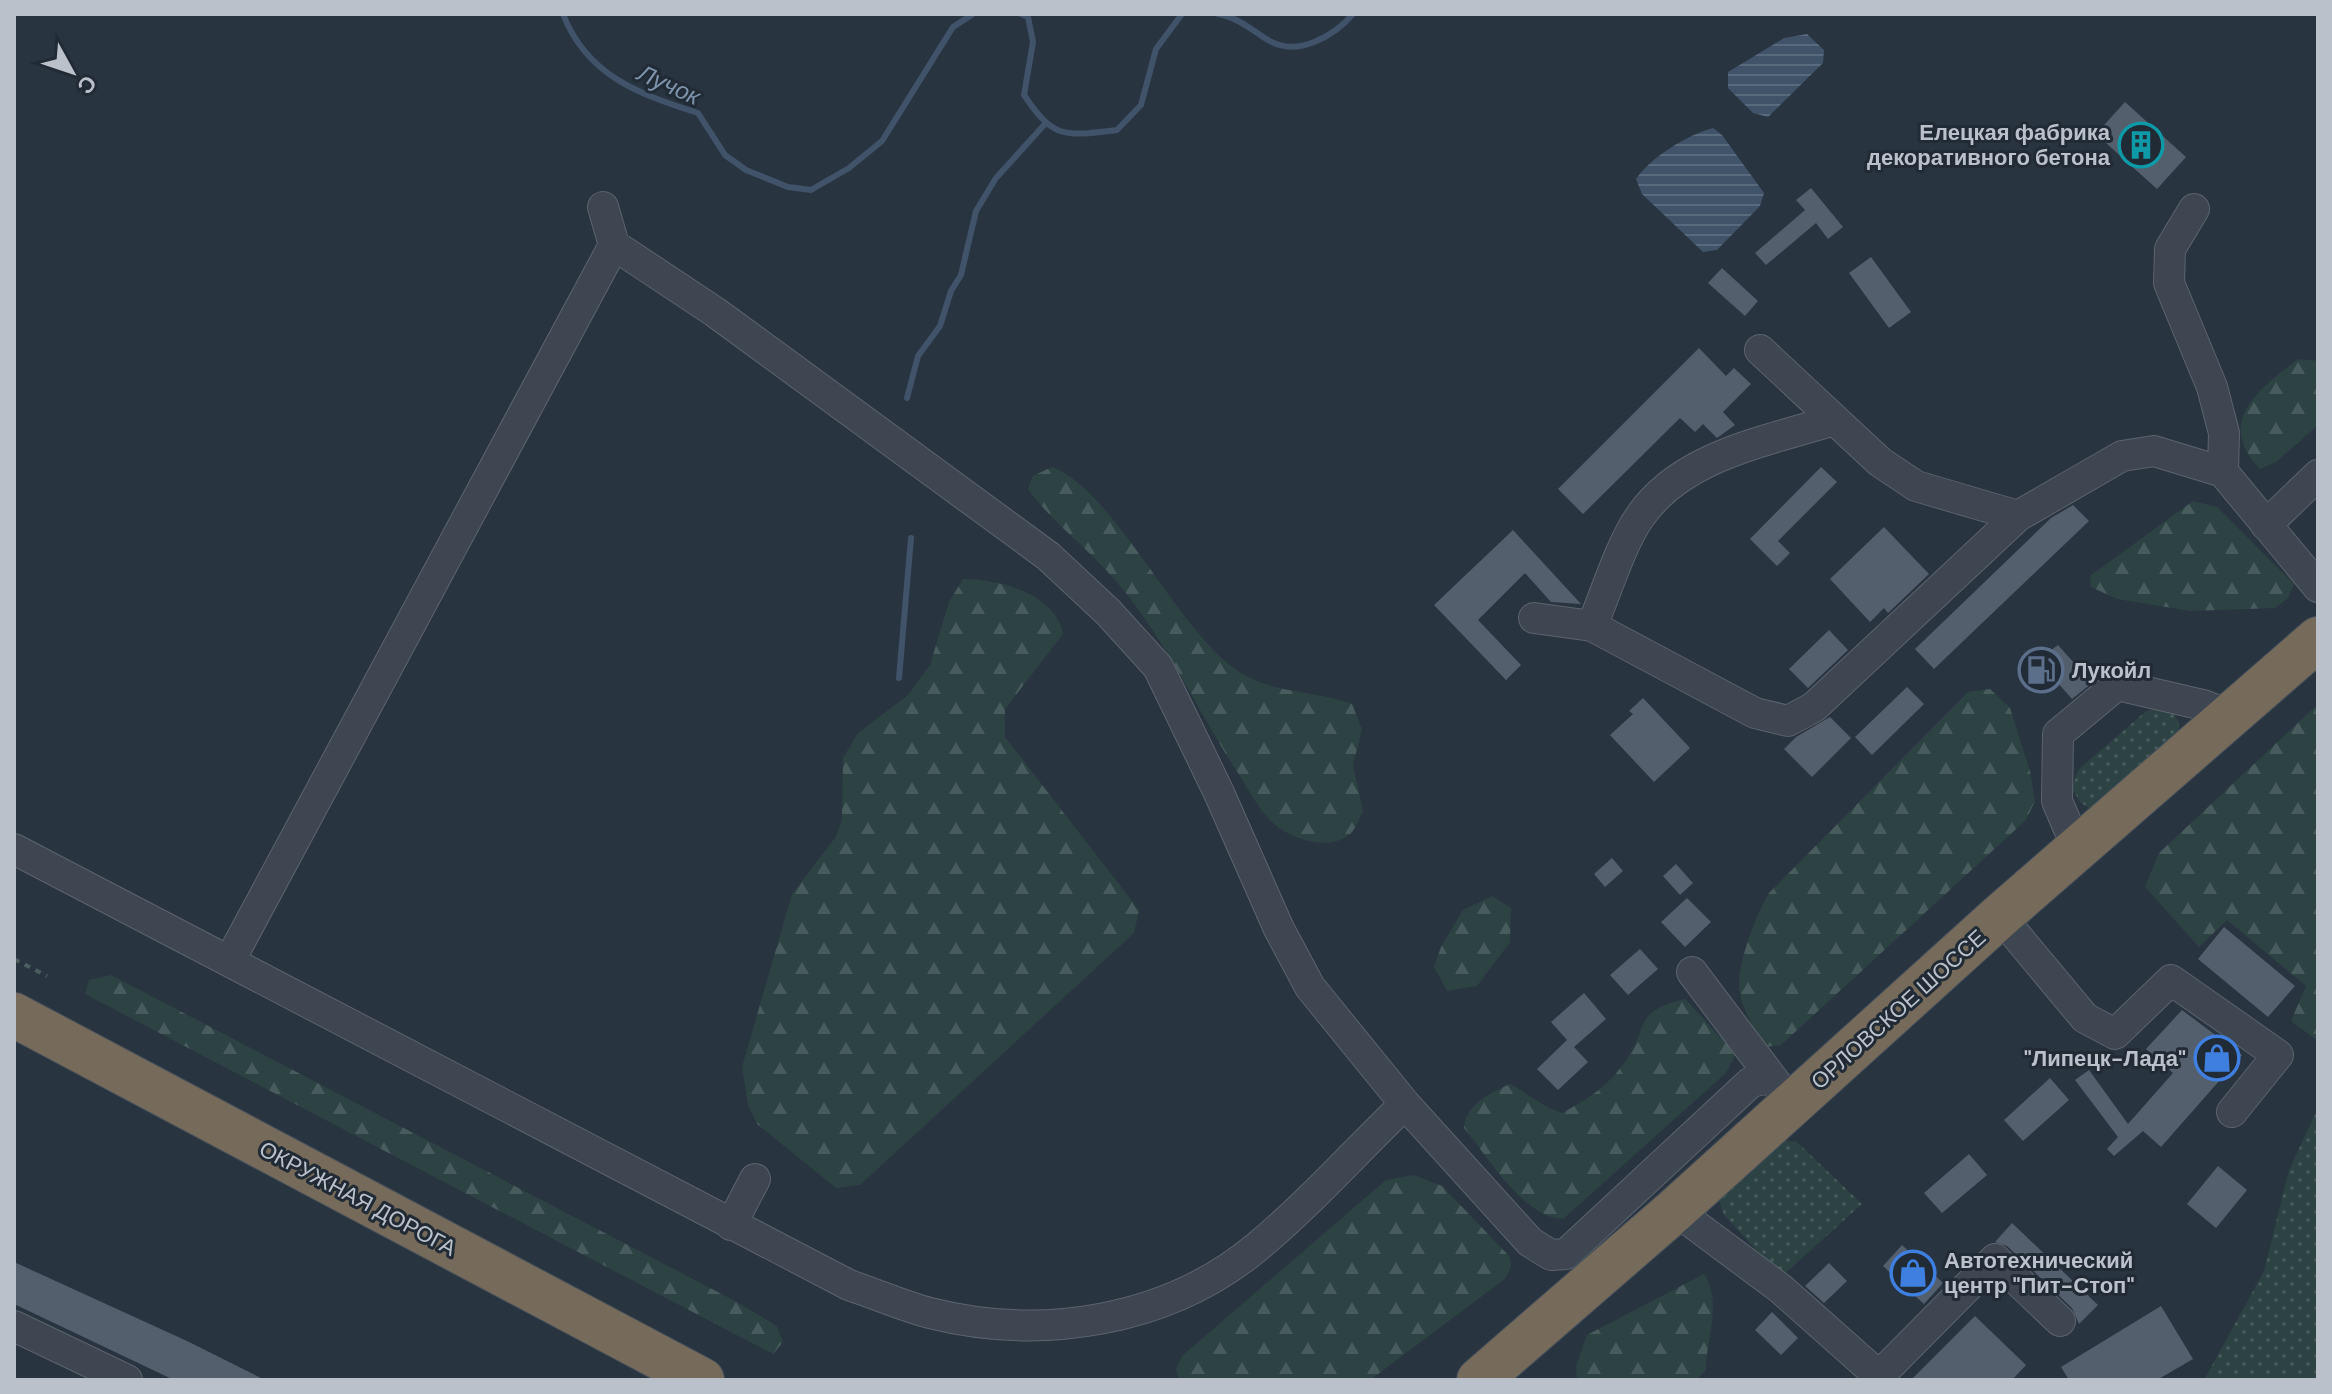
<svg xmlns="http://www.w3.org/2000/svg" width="2332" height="1394" font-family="'DM Sans',sans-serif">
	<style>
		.grass { fill: url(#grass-dots) }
		.forest { fill: url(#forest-firs) }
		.water { fill: url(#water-rules) }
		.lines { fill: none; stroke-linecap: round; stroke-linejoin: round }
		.stream { stroke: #405369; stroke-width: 6 }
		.building { fill: #545f6e }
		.minor-casing { stroke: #5b646e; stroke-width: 32 }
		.highway-casing { stroke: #47515b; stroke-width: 46 }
		.path { stroke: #4b5f61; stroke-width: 4; stroke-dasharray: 6 6; stroke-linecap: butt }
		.minor { stroke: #3d4651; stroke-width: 30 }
		.highway { stroke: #766a5a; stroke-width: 44 }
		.labels { text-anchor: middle; stroke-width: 6; stroke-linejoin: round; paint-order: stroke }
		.poi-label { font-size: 22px; font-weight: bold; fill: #bac1cb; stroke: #212b36; text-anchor: end }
		.street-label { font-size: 22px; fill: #bac1cb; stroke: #212b36 }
		.water-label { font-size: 24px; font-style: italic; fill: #7d93ab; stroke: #212b36 }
	</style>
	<defs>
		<pattern id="grass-dots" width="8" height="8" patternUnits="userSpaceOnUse" patternTransform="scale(2)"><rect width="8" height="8" fill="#2c4243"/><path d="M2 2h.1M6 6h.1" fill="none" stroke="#485c5d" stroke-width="1.8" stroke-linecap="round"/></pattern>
		<pattern id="forest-firs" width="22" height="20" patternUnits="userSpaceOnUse" patternTransform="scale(2)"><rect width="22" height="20" fill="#2c4243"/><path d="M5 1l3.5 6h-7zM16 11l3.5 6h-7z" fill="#485c5d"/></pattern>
		<pattern id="water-rules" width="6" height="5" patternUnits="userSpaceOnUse" patternTransform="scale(2)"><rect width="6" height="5" fill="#405369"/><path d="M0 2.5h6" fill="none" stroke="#5a6a7d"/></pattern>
	</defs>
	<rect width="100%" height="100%" fill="#293441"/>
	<path class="grass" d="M2159,707L2171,710L2179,722V738L2090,809L2080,802L2072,788L2078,770L2145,712Z
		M2318,1108V1380H2204L2264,1271L2289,1170Z
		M1779,1139L1797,1142L1862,1204L1781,1277L1724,1215L1718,1197Z"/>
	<path class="forest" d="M2298,359L2318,361V425L2276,462L2260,469C2214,421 2260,389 2298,359Z
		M1052,467C1112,489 1172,620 1231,666C1268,695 1311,689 1352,704L1362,729L1353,765L1363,812C1359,818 1356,828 1351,833C1330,853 1290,839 1272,822C1257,808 1246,784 1234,767C1196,707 1166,641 1120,586C1092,551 1054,525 1028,489L1033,476Z
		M2193,501L2217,507L2294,584L2288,598L2275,608L2190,611L2117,599L2091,587L2090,576Z
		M963,579C999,579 1056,594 1063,634L1005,709V737L1139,910L1134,933L860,1185L836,1188L757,1124L748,1105L742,1067L792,894L835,838L842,820L843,758L858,733L908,695L930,665L949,602Z
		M1990,689L2010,708L2030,771L2035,801L2026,820L1781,1045L1765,1047C1754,1029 1739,1005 1739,983C1739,960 1757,912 1769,893L1968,692Z
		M2318,704V1041L2291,1021L2306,986L2227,920L2199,947L2145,887L2159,853Z
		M1492,896L1511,908L1510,942L1477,986L1447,991L1434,967L1441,947L1463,910Z
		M111,975L735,1301L777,1326L783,1342L773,1354L85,994L89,980Z
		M1685,999L1736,1054L1726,1073L1563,1219C1525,1219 1488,1157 1464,1128C1467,1103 1489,1094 1510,1084C1529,1094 1542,1107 1562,1113C1588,1099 1607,1087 1625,1062C1650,1027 1631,1012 1685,999Z
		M1414,1175L1442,1186L1510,1257L1511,1267L1505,1279L1370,1380H1179L1176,1369L1182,1356L1386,1180Z
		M1704,1274C1723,1304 1706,1337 1706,1370L1696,1380H1577L1576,1366L1587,1335Z"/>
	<path class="water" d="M1807,34L1824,50L1823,63L1768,117L1753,113L1728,88V72L1784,38Z
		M1713,128L1722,135L1764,193L1760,206L1717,250L1703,252L1642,194L1636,179C1651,157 1687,135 1713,128Z"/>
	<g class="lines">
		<path class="stream" d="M563,14C587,76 639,94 698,113L725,155L746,170L788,187L811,190L849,168L882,141L953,27L973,14
			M1021,14L1028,17L1033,42L1024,95C1054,140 1065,136 1117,130L1141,105L1156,49L1182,14
			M1218,14C1237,17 1252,30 1268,40C1297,58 1334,36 1353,14
			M907,398L918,356L940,326L951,291L961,275L976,211L996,178L1044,125
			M899,678L911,538"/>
	</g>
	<path class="building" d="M2125,102L2186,157L2157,189L2096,134Z
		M1811,188L1843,227L1828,239L1816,223L1766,265L1755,253L1805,210L1796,200Z
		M1871,257L1911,312L1889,328L1849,273Z
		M1722,268L1758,301L1745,316L1708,283Z
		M1699,348L1726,376L1734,368L1751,384L1723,412L1735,425L1717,438L1703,424L1695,432L1680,418L1583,514L1558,489Z
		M1821,467L1837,482L1778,541L1790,553L1777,566L1750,539Z
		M2073,505L2089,521L1934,669L1915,649L2051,518Z
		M1884,527L1929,574L1888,613L1884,608L1870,622L1830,579Z
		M1513,530L1581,604L1551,602L1525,573L1478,620L1521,665L1506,680L1434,605Z
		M1829,630L1848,650L1808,688L1789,669Z
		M2058,645L2092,683L2072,699L2049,673L2044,678L2032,665Z
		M1907,687L1924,704L1872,755L1855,737Z
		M1643,698L1690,748L1654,782L1610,735L1633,714L1629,711Z
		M1830,717L1851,738L1812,777L1784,749L1796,737Z
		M1612,858L1623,871L1605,887L1594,874Z
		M1676,864L1693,883L1680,895L1663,876Z
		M1687,898L1711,922L1685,947L1661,922Z
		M2224,927L2295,986L2268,1017L2198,959Z
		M1640,949L1658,969L1628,995L1610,975Z
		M1584,993L1606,1019L1574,1047L1588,1062L1558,1090L1537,1069L1567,1040L1551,1022Z
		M2182,1010L2242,1055L2161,1147L2143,1131L2114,1156L2107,1149L2118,1137L2075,1080L2089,1070L2128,1124L2173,1073L2146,1049Z
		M2050,1078L2069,1100L2023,1141L2004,1120Z
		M1969,1154L1987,1175L1942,1213L1924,1193Z
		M2218,1166L2247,1190L2216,1228L2187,1204Z
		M2012,1223L2098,1305L2079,1324L2072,1308L2007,1246L1995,1242Z
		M1902,1245L1943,1283L1924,1304L1883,1266Z
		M14,1262L187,1341L265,1380H174L14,1304Z
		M1829,1263L1847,1281L1824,1303L1805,1286Z
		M2161,1306L2193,1359L2157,1380H2069L2061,1367Z
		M1772,1312L1798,1338L1781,1355L1755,1330Z
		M1975,1316L2026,1365L2012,1380H1911Z"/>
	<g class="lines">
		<g class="minor-casing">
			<path id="minor" d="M603,207L614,245L715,312L1048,556L1108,612L1158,667L1219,793L1279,929L1310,987L1405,1104
				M2194,209L2170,249L2169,283L2212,387L2224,433L2223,472
				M1760,350L1880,462L1916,486L2018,516L2122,456L2154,451L2223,472L2318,587
				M2266,525L2318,475
				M1534,618L1592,626L1755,713L1788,721L1814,707L2018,516
				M1592,626C1605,595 1621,544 1639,518C1681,455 1768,441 1834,420
				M2077,848L2057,801L2058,734L2117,685L2203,705L2231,716
				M14,849L849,1285C876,1294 903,1306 930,1313C1041,1341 1167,1322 1257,1247C1309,1204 1356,1151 1405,1104L1530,1242L1551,1255L1566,1254L1751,1082L1769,1078
				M2000,916L2085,1018L2115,1034L2171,980L2278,1055L2232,1112
				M230,960L614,245
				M1692,972L1781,1090
				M1675,1210L1781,1289L1879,1376L1995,1259L2060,1321
				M731,1225L755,1179
				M14,1326L127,1380"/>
		</g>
		<g class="highway-casing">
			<path id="highway" d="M14,1015L702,1380
				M1479,1380L1675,1210L2000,916L2318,639"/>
		</g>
		<path class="path" d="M14,959L47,976"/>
		<use href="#minor" class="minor"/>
		<use href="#highway" class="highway"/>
	</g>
	<defs>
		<g id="building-ring" transform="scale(2.3)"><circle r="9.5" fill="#212b36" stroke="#0f9aa8" stroke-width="1.5"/><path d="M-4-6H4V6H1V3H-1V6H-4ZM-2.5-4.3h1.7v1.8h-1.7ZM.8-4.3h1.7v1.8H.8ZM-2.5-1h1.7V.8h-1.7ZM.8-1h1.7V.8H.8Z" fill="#0f9aa8"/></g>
		<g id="fuel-ring" transform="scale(2.3)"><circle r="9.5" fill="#212b36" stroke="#5c6f8a" stroke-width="1.5"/><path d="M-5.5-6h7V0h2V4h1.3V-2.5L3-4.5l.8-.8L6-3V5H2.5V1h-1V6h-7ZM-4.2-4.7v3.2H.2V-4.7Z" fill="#5c6f8a"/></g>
		<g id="shop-ring" transform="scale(2.3)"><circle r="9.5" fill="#212b36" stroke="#3f7fe0" stroke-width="1.5"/><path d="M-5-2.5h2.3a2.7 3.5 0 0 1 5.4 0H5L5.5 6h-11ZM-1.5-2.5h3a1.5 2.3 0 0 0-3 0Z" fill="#3f7fe0"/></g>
	</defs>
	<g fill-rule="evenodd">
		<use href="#building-ring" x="2141" y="145"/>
		<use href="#fuel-ring" x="2041" y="670"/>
		<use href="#shop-ring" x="2217" y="1058"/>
		<use href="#shop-ring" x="1913" y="1273"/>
	</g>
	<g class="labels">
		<g class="poi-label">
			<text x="2110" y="140">Елецкая фабрика<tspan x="2110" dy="25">декоративного бетона</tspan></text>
			<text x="2072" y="678" text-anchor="start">Лукойл</text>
			<text x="2186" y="1066">"Липецк-Лада"</text>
			<text x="1944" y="1268" text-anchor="start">Автотехнический<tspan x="1944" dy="25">центр "Пит-Стоп"</tspan></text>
		</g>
		<g class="street-label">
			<text transform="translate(1898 1009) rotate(-42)" y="8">ОРЛОВСКОЕ ШОССЕ</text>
			<text transform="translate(358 1198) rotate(28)" y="8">ОКРУЖНАЯ ДОРОГА</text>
		</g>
		<g class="water-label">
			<text transform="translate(669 85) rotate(24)" y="8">Лучок</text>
		</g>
	</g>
	<rect width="2332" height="1394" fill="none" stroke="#bac1cb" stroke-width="32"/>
	<g transform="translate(72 72) rotate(130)" stroke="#212b36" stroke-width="6" paint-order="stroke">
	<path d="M0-6L14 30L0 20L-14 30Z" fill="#bac1cb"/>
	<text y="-12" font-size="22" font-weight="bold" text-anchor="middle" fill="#bac1cb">С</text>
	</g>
</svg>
